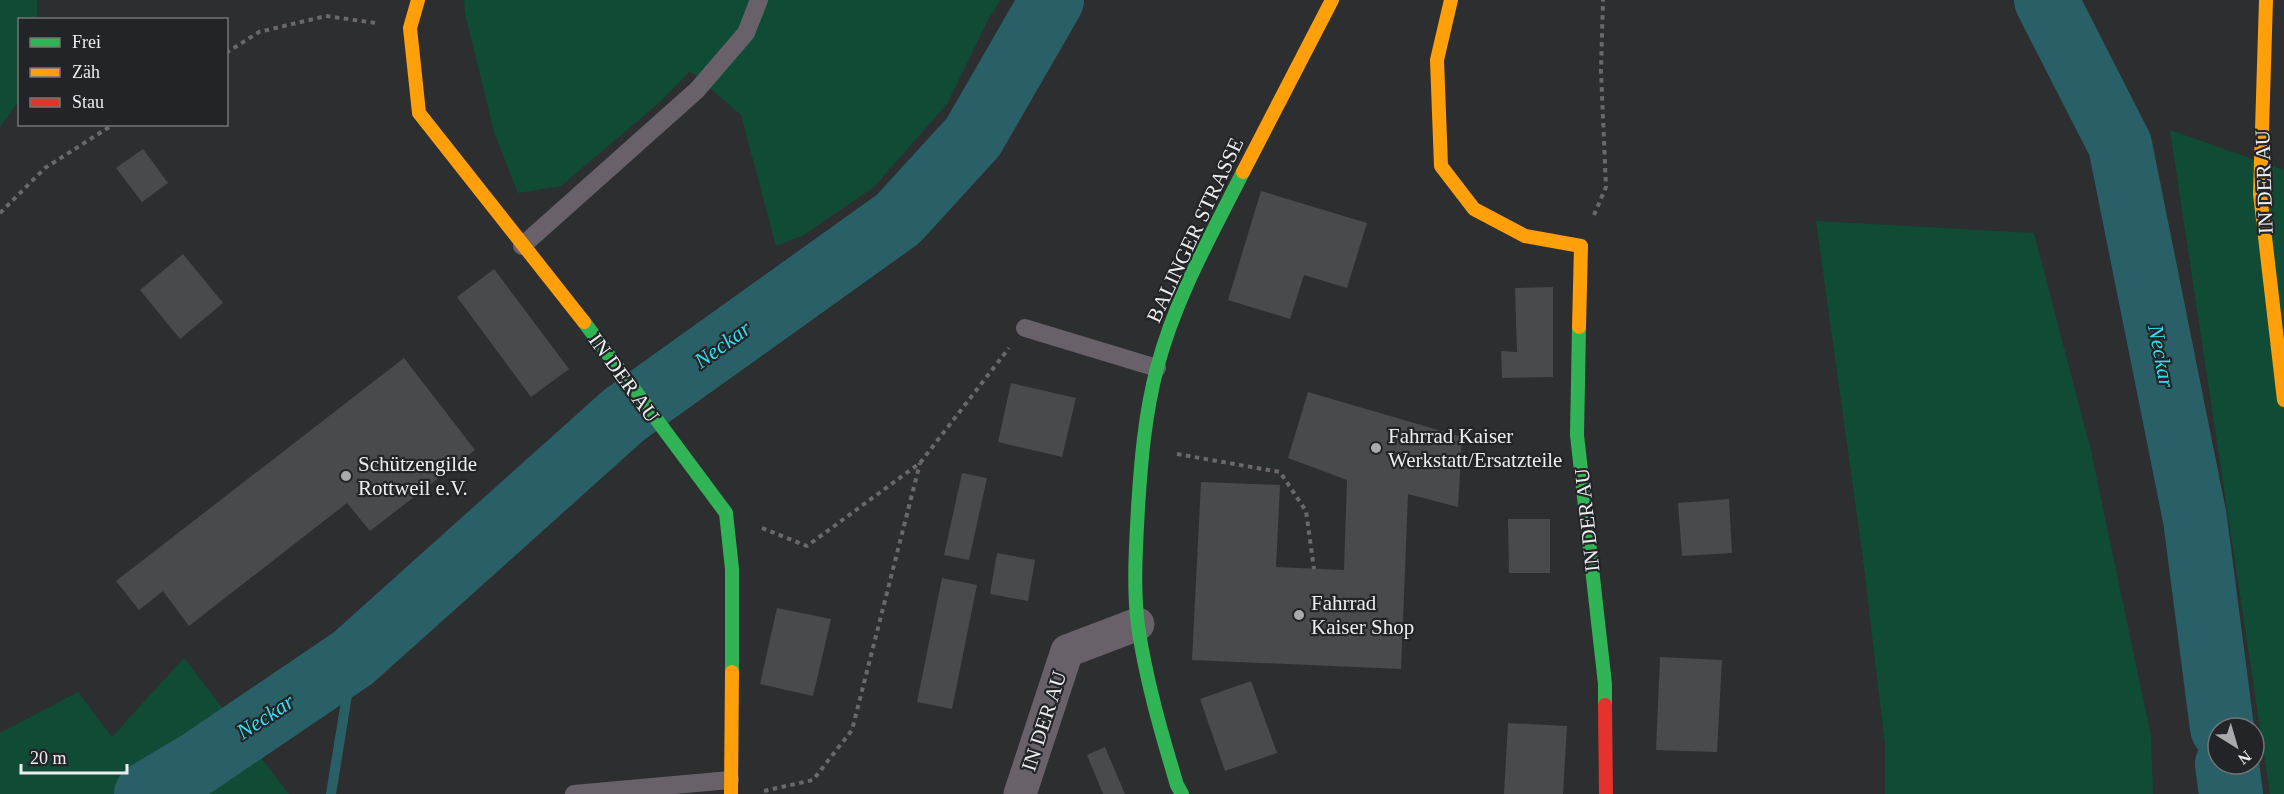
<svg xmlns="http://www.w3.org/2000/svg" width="2284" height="794" font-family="'Times New Roman',serif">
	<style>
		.green { fill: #104b36 }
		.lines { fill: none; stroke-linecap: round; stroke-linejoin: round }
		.stream { stroke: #296067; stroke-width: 10 }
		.river { stroke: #296067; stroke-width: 64 }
		.building { fill: #494a4b }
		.path { stroke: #6b686c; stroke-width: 4; stroke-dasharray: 4.5 4.5; stroke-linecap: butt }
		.lane { stroke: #68616a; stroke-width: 18 }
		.street { stroke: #68616a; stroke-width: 33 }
		.fast { stroke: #30b455; stroke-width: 14 }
		.slow { stroke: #ff9f0a; stroke-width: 14 }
		.jam { stroke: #e5322d; stroke-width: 14 }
		.poi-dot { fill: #a9aaac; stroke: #222427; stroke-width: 2 }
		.labels { text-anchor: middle; stroke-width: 4.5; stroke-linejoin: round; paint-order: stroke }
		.street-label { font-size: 21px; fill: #ecedef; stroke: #222427 }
		.poi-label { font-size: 21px; fill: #ecedef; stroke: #222427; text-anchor: start }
		.water-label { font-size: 22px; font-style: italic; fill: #30dff1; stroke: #222427 }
	</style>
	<rect width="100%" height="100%" fill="#2d2e30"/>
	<path class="green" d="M0,0H37V19L20,20L19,101L0,127Z
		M464,0H1001L989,18L947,104L874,187L802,236L776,246L741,115L690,71L661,101L561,186L518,193L494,132L465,13Z
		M2170,130L2284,170V794H2270Z
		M1816,221L2034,233L2091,451L2151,736L2153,794H1885V744L1863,559Z
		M184,658L289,794H0V733L78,692L112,737Z"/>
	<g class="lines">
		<path class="stream" d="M331,794L353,658"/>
		<path class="river" d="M2046,0L2120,145L2195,519L2222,728
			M2227,764L2231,794
			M146,794L198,763L353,658L624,415L898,219L973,137L1052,0"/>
	</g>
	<path class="building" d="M143,149L168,183L142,202L116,168Z
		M1261,191L1367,223L1347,288L1304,275L1290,319L1228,300Z
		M183,254L223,303L180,339L140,290Z
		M494,269L569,369L531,397L457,297Z
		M1553,287V377L1502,378L1501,351L1517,352L1515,288Z
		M404,358L475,450L370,531L347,503L189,626L163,591L139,610L116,581Z
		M1011,383L1076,398L1062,457L998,442Z
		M1308,392L1462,437L1458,507L1408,494L1401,669L1192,660L1201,482L1280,485L1276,567L1344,570L1347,480L1288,458Z
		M962,473L987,478L969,560L944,555Z
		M1729,499L1732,553L1682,556L1678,503Z
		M1508,519H1550V573H1509Z
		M997,553L1035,560L1028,601L990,594Z
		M942,578L977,585L952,709L917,702Z
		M777,608L831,619L813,696L760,684Z
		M1660,657L1722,660L1717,752L1656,750Z
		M1251,681L1277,753L1225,771L1200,699Z
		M1508,723L1567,726L1563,794H1504Z
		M1105,747L1125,794H1103L1087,755Z"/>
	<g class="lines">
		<path class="path" d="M226,53L259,32L326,16L376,23
			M0,213L45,168L114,124
			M1594,215L1606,187L1601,71L1603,0
			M1177,454L1280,472L1306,511L1314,569
			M762,528L807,546L920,463L1009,348
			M764,791L813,780L852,730L920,463"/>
		<path class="lane" d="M522,246L697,90L746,33L759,0
			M1025,328L1157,368
			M574,794L730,780"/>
		<path class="street" d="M1020,794L1067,651L1138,624"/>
		<path class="fast" d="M584,322L726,513L732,569V672
			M1579,327L1577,435L1605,684V705
			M1182,794L1177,785C1161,732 1146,680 1138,626C1133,587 1136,546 1138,508C1141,461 1145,413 1157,368C1175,299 1211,235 1243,172"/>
		<path class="slow" d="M418,0L410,28L419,113L584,322
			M1451,0L1437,60L1441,166L1474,209L1525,236L1581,246L1579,327
			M2266,0L2260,194L2284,400
			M1243,172L1332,0
			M731,794L732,672"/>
		<path class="jam" d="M1605,705L1606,794"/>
	</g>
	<g class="poi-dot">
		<circle cx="1376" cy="448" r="6"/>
		<circle cx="346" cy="476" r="6"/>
		<circle cx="1299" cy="615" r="6"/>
	</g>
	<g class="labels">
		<g class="street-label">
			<text transform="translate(2264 182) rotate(-92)" y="7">IN DER AU</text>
			<text transform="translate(1195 230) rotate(-65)" y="7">BALINGER STRASSE</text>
			<text transform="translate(624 378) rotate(54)" y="7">IN DER AU</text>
			<text transform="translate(1587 520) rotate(-96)" y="7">IN DER AU</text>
			<text transform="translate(1044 721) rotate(-72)" y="7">IN DER AU</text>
		</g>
		<g class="poi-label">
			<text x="1388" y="443">Fahrrad Kaiser<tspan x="1388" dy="24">Werkstatt/Ersatzteile</tspan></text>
			<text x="358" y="471">Schützengilde<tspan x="358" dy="24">Rottweil e.V.</tspan></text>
			<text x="1311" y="610">Fahrrad<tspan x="1311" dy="24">Kaiser Shop</tspan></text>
		</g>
		<g class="water-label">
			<text transform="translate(722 344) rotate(-36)" y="8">Neckar</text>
			<text transform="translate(2162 356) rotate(79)" y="8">Neckar</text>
			<text transform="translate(265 716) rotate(-33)" y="8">Neckar</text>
		</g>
	</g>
	<rect x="18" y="18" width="210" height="108" fill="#222427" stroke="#737477" stroke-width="1.5"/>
	<rect x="30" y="38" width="30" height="9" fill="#30b455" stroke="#737477" stroke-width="1.5"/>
	<text x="72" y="48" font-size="18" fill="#ecedef">Frei</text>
	<rect x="30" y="68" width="30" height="9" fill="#ff9f0a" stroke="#737477" stroke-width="1.5"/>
	<text x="72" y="78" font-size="18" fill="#ecedef">Zäh</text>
	<rect x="30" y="98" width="30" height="9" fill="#e5322d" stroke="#737477" stroke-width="1.5"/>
	<text x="72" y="108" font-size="18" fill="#ecedef">Stau</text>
	<g transform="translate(2236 746) rotate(143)"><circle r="28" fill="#222427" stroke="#737477" stroke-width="1.5"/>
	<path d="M0-4.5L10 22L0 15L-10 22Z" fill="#a9aaac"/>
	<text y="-9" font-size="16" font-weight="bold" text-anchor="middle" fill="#ecedef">N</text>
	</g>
	<path d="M21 764v9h106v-9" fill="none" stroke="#ecedef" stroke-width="3"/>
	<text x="30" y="764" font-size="18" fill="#ecedef" stroke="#222427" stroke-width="4.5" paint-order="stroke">20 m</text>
</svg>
